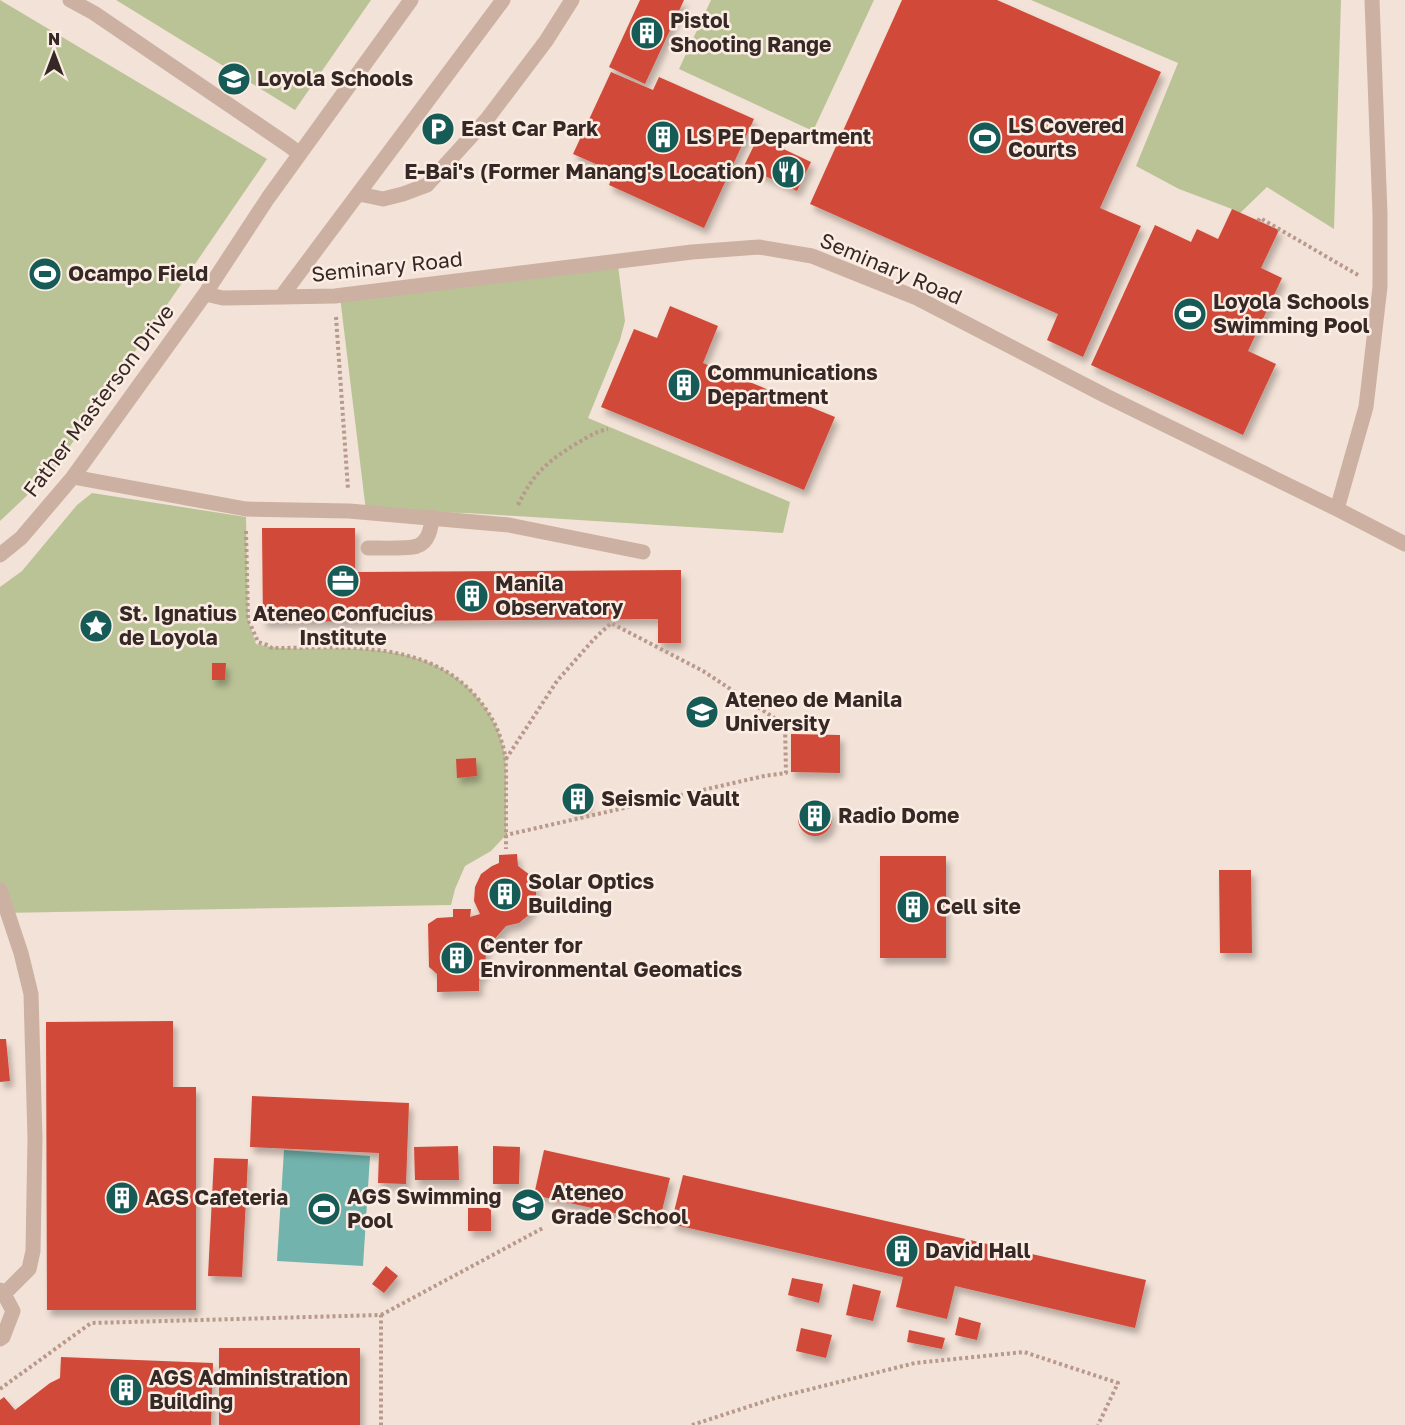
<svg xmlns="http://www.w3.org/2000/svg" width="1405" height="1425" font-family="'Golos Text',sans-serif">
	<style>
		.green { fill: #bac396 }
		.water { fill: #73b3ad }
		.building { fill: #d14937; filter: url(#shadow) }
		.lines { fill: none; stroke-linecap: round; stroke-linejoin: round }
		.path { stroke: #b8998c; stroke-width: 4; stroke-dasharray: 3 3; stroke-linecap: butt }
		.minor { stroke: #ccb0a2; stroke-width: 15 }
		.labels { text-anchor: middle; stroke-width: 5; stroke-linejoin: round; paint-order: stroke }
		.poi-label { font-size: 21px; font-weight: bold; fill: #362825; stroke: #fbede3; text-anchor: start }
		.street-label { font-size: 21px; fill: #362825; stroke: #fbede3 }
	</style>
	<defs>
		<filter id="shadow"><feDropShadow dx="3.5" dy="6" stdDeviation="3" flood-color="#0004"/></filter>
	</defs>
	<rect width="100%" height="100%" fill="#f3e2d7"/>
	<path class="green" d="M0,0L267,159L53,471L0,521Z
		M116,0H371L295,110Z
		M711,0H874L813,131L679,69Z
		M1031,0H1341L1334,229L1267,187L1239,214L1232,209L1179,189L1136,166L1178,63Z
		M618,265L625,321L620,340L588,418L790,502L783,533L467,513L366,511L340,297Z
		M92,493L246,517L248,619L256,644C288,652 323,647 356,649C386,650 418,655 444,670C475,687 501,722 505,757C506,766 506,775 506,784C506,801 506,818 506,835L491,851L465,866L455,889L451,905L0,913V587L22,571L77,505Z"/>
	<path class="water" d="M284,1150L370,1156L363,1266L277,1261Z"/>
	<path class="building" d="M640,0H684L645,84L609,67Z
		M902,0H997L1161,72L1100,208L1141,226L1083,357L1047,340L1058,314L810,204Z
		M611,72L653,90L659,77L754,119L704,228L609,185L614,172L573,154Z
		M758,137L811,162L797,191L744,166Z
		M1232,209L1279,230L1261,268L1282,278L1248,351L1276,364L1243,435L1091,365L1155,225L1191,242L1197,229L1218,239Z
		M670,306L718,326L703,363L835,417L804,490L601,407L634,329L657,338Z
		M262,528H355V572L681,570V643H658V619L263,622Z
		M212,663H226L225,680H212Z
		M791,734L840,735V773L791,772Z
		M476,758L477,776L457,778L456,759Z
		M587,789L588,808L569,809L568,790Z
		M798 819a17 17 0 1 1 34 0a17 17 0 1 1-34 0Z
		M517,854L518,866L530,875L536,887V901L530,914L519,923L506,926L486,949L485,972L479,980V991L437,992V974L429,967L428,924L437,918L453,917V909H471L470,917L480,914L474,901L475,887L481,874L492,866L499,863V855Z
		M880,856H946V958H880Z
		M1219,870H1251L1252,953H1220Z
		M173,1021V1087H196V1310H47L46,1022Z
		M0,1039H6L10,1081L0,1082Z
		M252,1096L409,1103L406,1184L378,1183L379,1153L250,1147Z
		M458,1146L459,1180H415L414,1147Z
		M493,1146L520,1147L519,1184H493Z
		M544,1150L670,1178L659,1223L534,1195Z
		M214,1158L248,1159L242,1277L208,1276Z
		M683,1175L1146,1280L1135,1328L955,1286L947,1319L896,1307L903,1277L671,1224Z
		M468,1208H491V1231H468Z
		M386,1266L398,1276L384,1293L372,1284Z
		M792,1278L823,1284L819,1303L788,1295Z
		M853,1284L881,1291L873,1321L846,1315Z
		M959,1317L981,1323L977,1340L955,1335Z
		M801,1328L832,1335L826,1358L796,1351Z
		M909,1330L945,1338L942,1349L907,1342Z
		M219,1348H360V1425H219Z
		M61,1357L213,1363L211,1425H0V1400L4,1397L15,1410L50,1383L60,1378Z"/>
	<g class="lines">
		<path class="path" d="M1258,221L1260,218L1358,275
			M336,317L348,489
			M518,505C534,472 548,461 579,442C588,437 597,431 608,429
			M246,531L248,619L258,642L267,645L272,648C339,648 421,639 472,692C486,707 497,724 502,743C507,758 506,774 506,789C506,809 506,829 506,849
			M506,759L557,681L594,639L611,623L703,671L785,725L786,773L764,776L506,835
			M381,1315L543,1228
			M0,1389L91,1323L381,1315V1425
			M692,1425L775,1398L915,1363L1024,1352L1118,1383L1098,1425"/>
		<path class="minor" d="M70,0L94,13L288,145L300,154
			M359,194L383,199L403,194L427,185L487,119L546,41L572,0
			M205,294L223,298L335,296L692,252L759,247L812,256L917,298L1106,396L1337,509L1405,544
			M281,297L503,0
			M73,477L246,509L349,511L509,525L643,552
			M1337,509L1366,407L1380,287V214L1372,0
			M368,548C378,548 410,549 417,546C429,542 431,528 432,517
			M0,555L21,538L73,477L205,294L268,198L411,0
			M0,890L21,953L31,994L35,1138L33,1251L29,1269L4,1294
			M0,1290L4,1294L13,1311L3,1337L0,1339"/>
	</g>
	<defs>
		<g id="building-disc" transform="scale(1.725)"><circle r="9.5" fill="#175b57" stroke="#fbede3"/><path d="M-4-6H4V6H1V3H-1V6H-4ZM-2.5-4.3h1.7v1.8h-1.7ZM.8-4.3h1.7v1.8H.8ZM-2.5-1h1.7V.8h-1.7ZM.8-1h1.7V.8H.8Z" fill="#fff"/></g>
		<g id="university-disc" transform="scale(1.725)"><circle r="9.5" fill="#175b57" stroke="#fbede3"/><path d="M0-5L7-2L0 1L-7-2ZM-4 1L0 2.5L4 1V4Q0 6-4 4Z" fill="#fff"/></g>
		<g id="parking-disc" transform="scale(1.725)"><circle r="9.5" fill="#175b57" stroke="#fbede3"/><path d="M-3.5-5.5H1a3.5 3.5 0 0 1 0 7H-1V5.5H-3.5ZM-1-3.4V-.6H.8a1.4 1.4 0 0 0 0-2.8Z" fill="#fff"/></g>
		<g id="stadium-disc" transform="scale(1.725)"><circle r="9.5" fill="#175b57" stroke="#fbede3"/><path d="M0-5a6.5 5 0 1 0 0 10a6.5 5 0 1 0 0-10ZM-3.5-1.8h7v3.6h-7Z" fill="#fff"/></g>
		<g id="restaurant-disc" transform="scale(1.725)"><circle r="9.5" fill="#175b57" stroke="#fbede3"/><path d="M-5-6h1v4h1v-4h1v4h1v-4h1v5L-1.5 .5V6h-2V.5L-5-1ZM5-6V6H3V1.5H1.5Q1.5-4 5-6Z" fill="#fff"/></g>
		<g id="office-disc" transform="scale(1.725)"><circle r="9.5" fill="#175b57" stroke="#fbede3"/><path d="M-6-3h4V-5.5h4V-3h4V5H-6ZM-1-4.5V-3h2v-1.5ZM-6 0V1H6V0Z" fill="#fff"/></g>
		<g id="sight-disc" transform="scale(1.725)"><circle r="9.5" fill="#175b57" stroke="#fbede3"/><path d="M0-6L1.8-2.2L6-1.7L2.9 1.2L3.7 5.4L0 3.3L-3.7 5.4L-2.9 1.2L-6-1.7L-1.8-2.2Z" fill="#fff"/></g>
		<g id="school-disc" transform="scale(1.725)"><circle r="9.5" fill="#175b57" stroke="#fbede3"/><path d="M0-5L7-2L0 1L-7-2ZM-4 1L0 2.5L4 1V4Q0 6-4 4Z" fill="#fff"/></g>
	</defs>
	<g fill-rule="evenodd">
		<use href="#building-disc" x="647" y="33"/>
		<use href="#university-disc" x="234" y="79"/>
		<use href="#parking-disc" x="438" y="129"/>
		<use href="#building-disc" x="663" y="137"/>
		<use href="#stadium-disc" x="985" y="138"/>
		<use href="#restaurant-disc" x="788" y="172"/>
		<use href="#stadium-disc" x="45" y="274"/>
		<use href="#stadium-disc" x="1190" y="314"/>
		<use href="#building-disc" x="684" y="385"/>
		<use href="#office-disc" x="343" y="581"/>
		<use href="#building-disc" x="472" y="596"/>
		<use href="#sight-disc" x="96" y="626"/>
		<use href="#university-disc" x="702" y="712"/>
		<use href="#building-disc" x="578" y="799"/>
		<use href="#building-disc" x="815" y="816"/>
		<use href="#building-disc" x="505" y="894"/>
		<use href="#building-disc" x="913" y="907"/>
		<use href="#building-disc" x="457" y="958"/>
		<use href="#building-disc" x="122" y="1198"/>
		<use href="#school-disc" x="528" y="1205"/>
		<use href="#stadium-disc" x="324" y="1209"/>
		<use href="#building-disc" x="902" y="1251"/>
		<use href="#building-disc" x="126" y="1390"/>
	</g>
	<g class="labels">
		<g class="poi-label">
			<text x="670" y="28">Pistol<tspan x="670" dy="24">Shooting Range</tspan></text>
			<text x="257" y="86">Loyola Schools</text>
			<text x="1008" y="133">LS Covered<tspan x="1008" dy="24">Courts</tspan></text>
			<text x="461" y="136">East Car Park</text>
			<text x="686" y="144">LS PE Department</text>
			<text x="765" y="179" text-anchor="end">E-Bai's (Former Manang's Location)</text>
			<text x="68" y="281">Ocampo Field</text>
			<text x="1213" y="309">Loyola Schools<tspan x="1213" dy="24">Swimming Pool</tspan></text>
			<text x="707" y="380">Communications<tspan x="707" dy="24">Department</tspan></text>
			<text x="495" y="591">Manila<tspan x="495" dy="24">Observatory</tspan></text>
			<text x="119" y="621">St. Ignatius<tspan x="119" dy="24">de Loyola</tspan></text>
			<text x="343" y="621" text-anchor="middle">Ateneo Confucius<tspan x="343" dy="24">Institute</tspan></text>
			<text x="725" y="707">Ateneo de Manila<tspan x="725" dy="24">University</tspan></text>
			<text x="601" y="806">Seismic Vault</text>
			<text x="838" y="823">Radio Dome</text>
			<text x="528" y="889">Solar Optics<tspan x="528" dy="24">Building</tspan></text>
			<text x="936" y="914">Cell site</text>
			<text x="480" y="953">Center for<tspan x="480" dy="24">Environmental Geomatics</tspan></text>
			<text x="551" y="1200">Ateneo<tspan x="551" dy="24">Grade School</tspan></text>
			<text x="347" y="1204">AGS Swimming<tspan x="347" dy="24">Pool</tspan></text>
			<text x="145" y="1205">AGS Cafeteria</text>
			<text x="925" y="1258">David Hall</text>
			<text x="149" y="1385">AGS Administration<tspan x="149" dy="24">Building</tspan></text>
		</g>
		<g class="street-label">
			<text transform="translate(387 267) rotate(-6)" y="7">Seminary Road</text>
			<text transform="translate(891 269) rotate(23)" y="7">Seminary Road</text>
			<text transform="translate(99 401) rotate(-53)" y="7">Father Masterson Drive</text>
		</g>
	</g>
	<g transform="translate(54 54)" stroke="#fbede3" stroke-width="4.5" paint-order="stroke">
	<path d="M0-4.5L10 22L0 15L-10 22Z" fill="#362825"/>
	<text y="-9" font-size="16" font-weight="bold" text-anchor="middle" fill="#362825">N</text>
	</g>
</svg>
